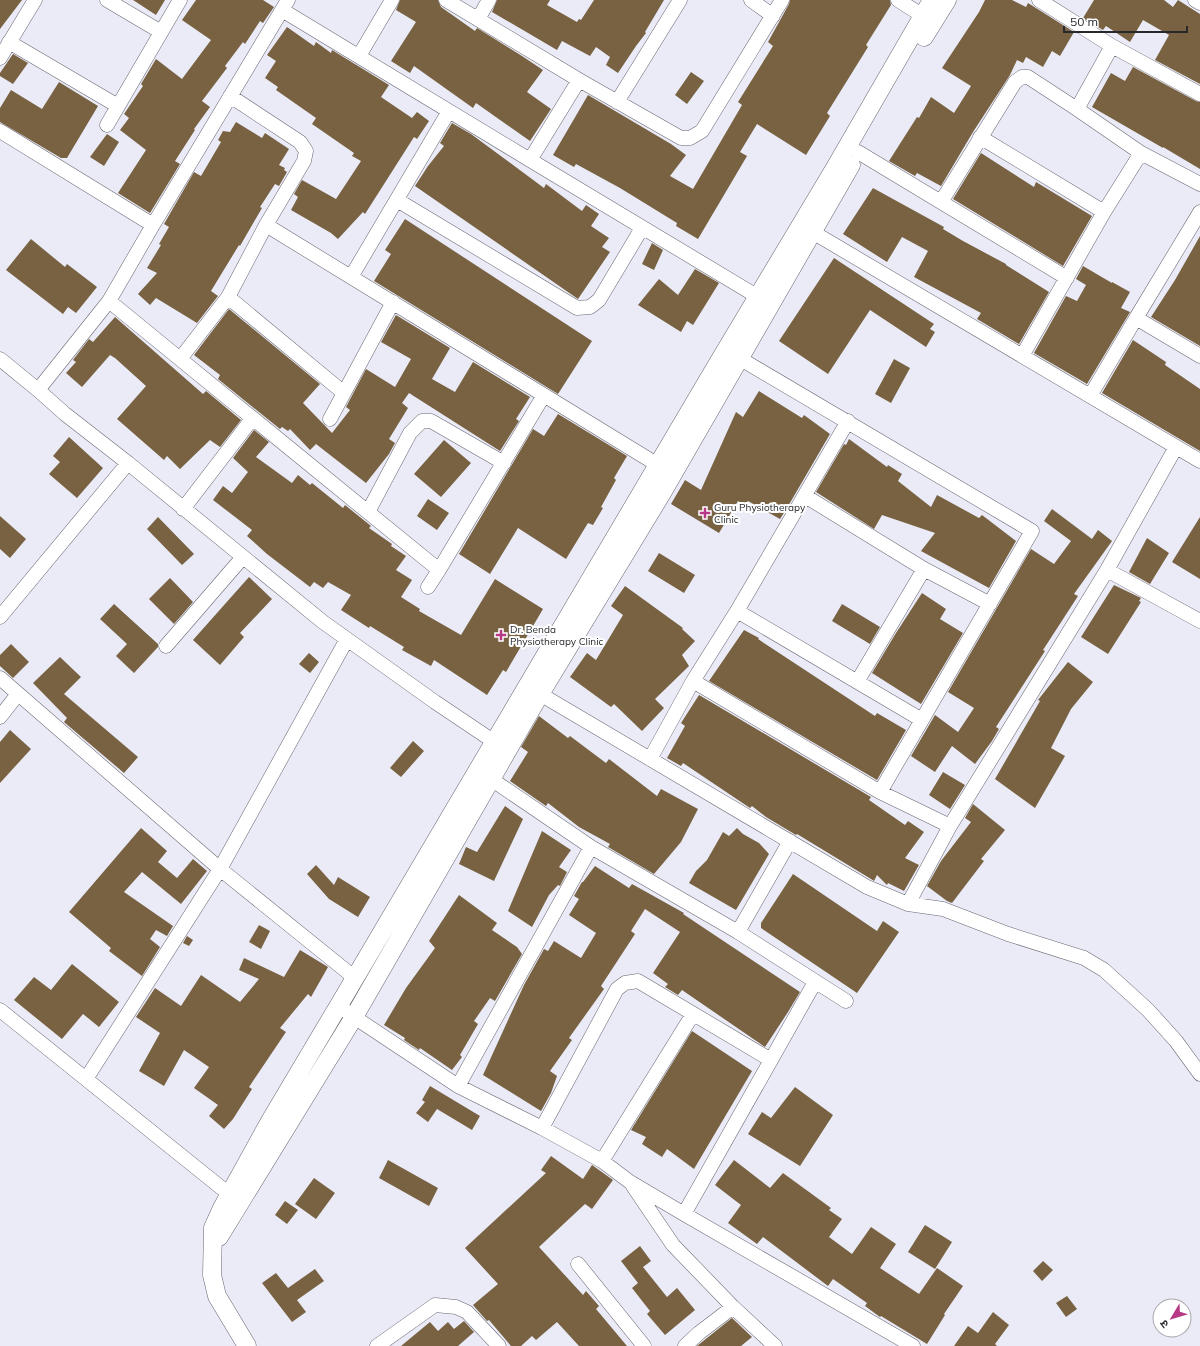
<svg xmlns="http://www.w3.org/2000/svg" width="1200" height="1346" font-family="Mulish,'Noto Sans Devanagari',sans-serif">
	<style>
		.building { fill: #786242 }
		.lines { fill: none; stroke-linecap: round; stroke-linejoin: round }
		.minor-casing { stroke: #676772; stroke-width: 15 }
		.tertiary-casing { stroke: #676772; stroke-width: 19 }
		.minor { stroke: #fff; stroke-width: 14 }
		.tertiary { stroke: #fff; stroke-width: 18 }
		.poi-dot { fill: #b73885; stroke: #fff; stroke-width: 1.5 }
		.labels { text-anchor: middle; stroke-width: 4; stroke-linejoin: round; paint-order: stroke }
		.poi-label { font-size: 10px; fill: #27282c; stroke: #fff; text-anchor: start }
	</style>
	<rect width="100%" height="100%" fill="#eaebf7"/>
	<path class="building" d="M0,0H22L0,29Z
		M133,0H165L156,15Z
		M196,0H263L274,7L263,23L260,21L245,44L243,42L225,66L227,68L202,101L210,107L194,129L195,130L175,161L180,164L150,213L118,193L146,150L120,130L129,118L124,114L143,86L141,84L156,59L182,79L211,40L182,20Z
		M400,0H438L441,7L475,31L477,28L522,56L543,70L527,92L551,109L530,141L476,103L473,108L414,66L410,73L391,61L416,22L396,10Z
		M497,0H550L547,5L577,22L579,19L581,20L594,0H664L645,32L646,33L636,46L618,73L606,65L610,57L596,47L590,56L562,41L557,50L492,12Z
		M790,0H890L891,5L866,45L868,47L827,113L830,116L806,155L757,124L740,152L747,156L698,239L676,226L677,223L620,188L576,164L574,167L553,155L588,95L671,144L686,155L670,176L693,189L742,105L738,102L773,46L768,42L789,4Z
		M985,0H1012L1026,7L1028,3L1074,32L1060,56L1052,51L1043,67L1026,57L1023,63L1017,60L1010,75L973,132L941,186L917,173L915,176L889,161L917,117L919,118L931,97L954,113L971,86L942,68L979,12Z
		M1094,0H1164L1173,7L1178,0L1200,14V84L1155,60L1169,35L1143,20L1130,42L1106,26L1103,30L1083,18Z
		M287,27L314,46L316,42L331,53L332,50L389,85L381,97L412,118L417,112L429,121L417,139L414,137L365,214L363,212L338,239L331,233L291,210L298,197L294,194L302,180L336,199L361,161L352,156L354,153L312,124L316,118L276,90L278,87L265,78L276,61L267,55Z
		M13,54L28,63L13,84L0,76V73Z
		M1133,67L1196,101L1200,102V169L1163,147V148L1092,107L1111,73L1125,81Z
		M691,72L704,81L687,104L675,95Z
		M59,82L98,106L67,158H61L0,122V108L11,90L42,109Z
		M236,122L262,138L265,133L289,149L279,165L285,168L284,170L287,172L279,186L275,184L260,207L262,208L240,246L239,245L211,291L218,296L197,323L156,298L150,305L138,294L157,273L147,268L161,245L159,244L169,227L164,224L194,172L201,176L221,142L218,140L223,131L230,132Z
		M452,123L471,134L544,188L546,184L582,211L586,205L599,214L591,226L609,238L602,247L610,252L578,299L415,186L428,166L444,146L440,143Z
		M107,134L119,142L104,166L90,157Z
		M981,153L1034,187L1036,182L1092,216L1063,266L953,199Z
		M873,188L944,227L943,229L963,241L1006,264V265L1049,292L1019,344L977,319L981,313L914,277L928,251L902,237L887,262L843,234Z
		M405,219L592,341L558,394L374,281L391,254L385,250Z
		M1200,236V346L1151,317L1175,280Z
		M31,239L65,267L67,264L97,287L76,313L68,307L63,314L6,270Z
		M652,243L663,250L654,270L642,264Z
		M834,258L934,324L930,329L935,332L926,347L870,310L828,374L779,341Z
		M1083,266L1112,283V282L1130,292L1121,308L1130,312L1087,384L1034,353L1066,296L1077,301L1086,285L1076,279Z
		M695,269L719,283L693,325L687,321L681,332L638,305L659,279L678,295Z
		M229,309L320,384L303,403L332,433L350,410L346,407L366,369L395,387L411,359L381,342L396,315L450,348L432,379L455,392L473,362L530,397L516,419L519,421L500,451L409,393L402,403L408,408L389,439L395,443L389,454L366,483L316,444L310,450L290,429L288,431L282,427L280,429L218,379L220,375L194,355Z
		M115,317L203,394L206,391L241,420L220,447L210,440L180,469L167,456L164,460L117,419L146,386L115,358L110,355L82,387L66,373L76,362L73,360L89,339L93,342Z
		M1133,340L1166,362L1165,365L1200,389V451L1102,393Z
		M894,359L910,368L891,403L875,394Z
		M759,391L802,418L804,415L830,434L787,508L780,519L748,501L745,506L738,501L719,533L671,504L685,480L701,490L736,412L743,417Z
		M558,414L627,456L614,478L616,480L601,507L603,508L593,525L588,523L566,559L518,528L490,574L459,554L533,429L544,436Z
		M254,430L269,442L256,457L292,483L298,475L310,485L312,483L343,508L345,505L371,526L369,528L392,544L391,546L406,556L396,570L412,580L401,597L420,609L419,611L461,635L495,579L543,609L506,672L503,670L487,695L434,660L431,666L402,650L404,647L370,626L369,628L341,610L351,595L328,582L323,588L314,582L310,587L267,554L247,536L252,530L213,500L223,486L232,493L248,472L233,458Z
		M69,437L103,468L77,498L49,474L60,462L53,456Z
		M849,439L887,467L888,465L902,474L898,481L931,507L937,495L979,518L982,515L1016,541L989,588L921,551L935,533L882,515L874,529L816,492L844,444L846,445Z
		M444,440L471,463L441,497L414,474Z
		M428,499L449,513L437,530L417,516Z
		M1052,509L1092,539L1098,530L1112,541L1074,594L1078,596L1043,650L1045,651L996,727L999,729L992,741L975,764L952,746L935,772L911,756L935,715L958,732L974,708L948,692L1031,549L1054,564L1071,541L1044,521Z
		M0,516L26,539L10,558L0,549Z
		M158,517L194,554L182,565L147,529Z
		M1200,517V579L1172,562Z
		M1147,538L1169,553L1150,584L1129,572Z
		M659,553L695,575L684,593L648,571Z
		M249,577L272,599L240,633L244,637L220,665L193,640Z
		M170,578L193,602L174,624L149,599Z
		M1114,585L1141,598L1139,601L1141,602L1108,654L1081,637Z
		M625,586L683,628L682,629L695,641L682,655L689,666L655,699L664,708L642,731L614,704L611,707L570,677L587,653L596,660L623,615L611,606Z
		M922,593L946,609L940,619L963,633L921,704L872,673L896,633Z
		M114,604L158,644V647L134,673L116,656L127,644L100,619Z
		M842,604L880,627L870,644L832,621Z
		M744,630L759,638L758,639L875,716L877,713L906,730L877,780L709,681Z
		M11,644L29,662L13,678L0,666V655Z
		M309,653L319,662L310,673L299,664Z
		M60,657L81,677L64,694L138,757L124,773L64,722L67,718L33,683Z
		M1068,662L1093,682L1071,709L1051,748L1065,756L1035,808L995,779L1040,701L1038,700Z
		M699,695L871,797L869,800L905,825L908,821L924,832L905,858L919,865L904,891L888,883L887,885L877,875L874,881L871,879L797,834L796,835L766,817L752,806L750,808L683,763L681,766L667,758L685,726L681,723Z
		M539,716L568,738L570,736L606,763L609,759L657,796L661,789L698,809L681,842L654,874L608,847L610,844L579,827L548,803L546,806L510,781L528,752L521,747Z
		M10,730L31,749L0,783V742Z
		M413,741L424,751L401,777L390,768Z
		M943,772L965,785L950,809L929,795Z
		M973,804L1005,830L981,859L984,861L952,903L947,901L927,886L941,861L971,822L965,818Z
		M505,806L523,819L494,881L459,864L466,847L477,852Z
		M141,828L167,851L158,862L177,878L193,859L207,871L181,904L142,872L124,892L173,926L167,936L156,930L150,939L160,947L142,976L109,951L111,948L69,912Z
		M737,828L743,834L759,843L769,854L736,910L689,883L696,871L707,860L723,832L729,836Z
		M542,831L571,850L559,867L567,872L560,886L558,885L549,895L532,927L508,911Z
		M316,865L334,885L338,877L370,897L358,917L329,899L307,874Z
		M595,866L629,888L632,884L684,913L683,914L800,992L788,1012L765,1047L682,990L678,995L665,987L668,984L653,973L680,932L645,909L631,931L635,934L601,986L604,989L569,1038L572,1040L550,1071L557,1076L551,1093L541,1111L483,1075L524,985L544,949L548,951L554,941L581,958L596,933L569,915L579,899L574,896L582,882H583Z
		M793,874L877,931L883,921L899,932L857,993L761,928V923Z
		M459,895L497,923L492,930L517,947L522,954L495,1001L490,998L474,1021L478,1024L460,1055L462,1057L452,1070L420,1048L419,1050L404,1040L405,1038L384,1025L406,988L435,948L429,941Z
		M259,925L270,931L261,949L249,942Z
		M187,936L193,940L189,946L183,943Z
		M300,950L328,967L311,997L308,994L280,1028L286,1032L249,1087L252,1089L233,1119L224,1129L209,1116L218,1105L194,1088L209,1067L184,1050L164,1086L139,1071L160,1033L136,1017L155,988L181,1006L201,975L240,1002L259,979L239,970L244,958L284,977Z
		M72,964L119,1002L99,1027L83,1014L62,1039L14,1000L34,977L51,990Z
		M692,1031L752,1071L694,1169L667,1149L662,1157L642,1144L646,1137L631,1130Z
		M430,1086L480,1116L472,1130L437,1109L428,1122L416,1113L425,1102L422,1100Z
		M795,1087L833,1115L800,1166L748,1134L762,1112L771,1118Z
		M551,1156L583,1179L592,1165L613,1180L592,1209L585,1204L539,1247L583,1295L586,1291L599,1306L596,1309L627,1346H579L557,1322L536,1340L532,1336L521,1346H511L489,1320L487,1321L473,1305L498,1284L465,1248L546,1173L541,1170Z
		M388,1160L438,1188L429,1206L379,1178Z
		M734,1160L770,1188L783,1173L831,1208L829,1210L842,1219L829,1237L852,1254L871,1227L896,1244L880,1268L919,1294L937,1268L963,1286L944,1314L945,1315L927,1344L881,1316L880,1317L865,1306L867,1303L833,1279L828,1286L763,1237L757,1244L728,1223L741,1205L715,1185Z
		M314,1178L335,1193L316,1219L295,1204Z
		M285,1201L298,1210L287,1224L275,1215Z
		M925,1225L952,1242L935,1269L908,1252Z
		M640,1246L651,1261L643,1267L667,1297L677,1288L695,1310L665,1335L647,1314L650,1311L632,1288L638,1283L621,1261Z
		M1043,1261L1053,1270L1042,1281L1033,1271Z
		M315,1269L324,1281L297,1300L306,1312L292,1322L262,1283L276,1273L288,1288Z
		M1067,1296L1077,1309L1066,1317L1056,1303Z
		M993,1312L1009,1325L995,1344L997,1346H954L968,1326L978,1333Z
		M732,1318L752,1337L741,1346H697Z
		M464,1321L474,1332L458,1346H401L430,1322L438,1331L448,1322L454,1329Z"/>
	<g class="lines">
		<g class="minor-casing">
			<path id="minor" d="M107,0L161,32
				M288,0L153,225L109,301L38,390L65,414L128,463L323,622L435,702L502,747
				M446,0L579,80L681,138H690L702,131L782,0
				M751,0L773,16
				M898,0L931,21
				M1039,0L1112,46L1200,94
				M1195,0L1200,3
				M282,10L530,160L765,301
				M478,19L489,0
				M9,42L118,106
				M359,56L392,0
				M0,58L35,0
				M230,96L300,142L306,151L304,161L266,225
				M617,102L680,0
				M1077,109L1112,46
				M107,125L180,0
				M0,131L153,225
				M980,137L1104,212
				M858,152L1067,278
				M530,160L579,80
				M397,200L577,308L590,307L599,300L642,228
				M941,202L1015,82L1022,77H1028L1077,109L1141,153
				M804,227L1200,461
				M351,277L449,111
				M228,297L344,393
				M109,301L180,359L228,297L266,225L658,465
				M1136,318L1200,212
				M1022,356L1104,212L1141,153L1200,184
				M739,358L1032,531L880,792
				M0,359L38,390
				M180,359L439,570L544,395
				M1090,396L1136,318L1200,356
				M330,419L393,302
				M805,496L924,569
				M183,509L252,419
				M368,512L410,433L422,421H431L504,463
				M1107,570L1200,621
				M428,587L439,570
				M737,611L922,720
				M0,617L128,463
				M166,646L243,557
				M0,678L220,869L355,978
				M693,681L880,792L950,826
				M857,682L924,569L990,604
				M540,694L867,887L908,904L950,826L1107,570L1176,447
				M0,717L18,694
				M650,759L693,681L737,611L848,421
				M491,779L591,847L738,932L846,1001
				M908,904L943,909L1008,934L1084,958L1104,970L1148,1010L1176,1041L1200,1074
				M738,932L790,841
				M0,1010L229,1194
				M346,1011L354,1017L458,1086L542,1128L602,1161L630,1182L684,1214L913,1346
				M86,1079L220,869L347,639
				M458,1086L591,847
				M542,1128L617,989L625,983L638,981L771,1060L815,982
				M602,1161L693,1014
				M633,1186L673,1245L733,1307L775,1346
				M684,1214L771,1060
				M578,1264L644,1346
				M377,1346L435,1305L456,1307L467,1312L499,1346
				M685,1346L699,1333L733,1307"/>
		</g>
		<g class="tertiary-casing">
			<path id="tertiary" d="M924,37L947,0
				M219,1237L354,1017L540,694L662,493L851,165
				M247,1346L217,1296L212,1275L213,1228L222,1208L270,1121L339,1005L718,363L835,168L932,0"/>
		</g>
		<use href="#minor" class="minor"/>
		<use href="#tertiary" class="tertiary"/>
	</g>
	<g class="poi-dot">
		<path d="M703 507h4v4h4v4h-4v4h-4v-4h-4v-4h4z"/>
		<path d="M499 629h4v4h4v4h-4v4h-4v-4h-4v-4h4z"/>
	</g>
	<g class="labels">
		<g class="poi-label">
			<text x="714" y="511">Guru Physiotherapy<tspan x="714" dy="12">Clinic</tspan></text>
			<text x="510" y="633">Dr. Benda<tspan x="510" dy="12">Physiotherapy Clinic</tspan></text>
		</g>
	</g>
	<g transform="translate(1172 1318) rotate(232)"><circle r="19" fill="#ffffff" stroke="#a9a9ab"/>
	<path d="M0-3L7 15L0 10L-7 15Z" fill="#b73885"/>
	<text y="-6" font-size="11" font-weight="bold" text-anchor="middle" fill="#27282c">उ</text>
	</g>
	<path d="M1064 26v6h123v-6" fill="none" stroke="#27282c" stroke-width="2"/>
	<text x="1070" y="26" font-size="12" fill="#27282c" stroke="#ffffff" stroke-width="3" paint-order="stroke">50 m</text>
</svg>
